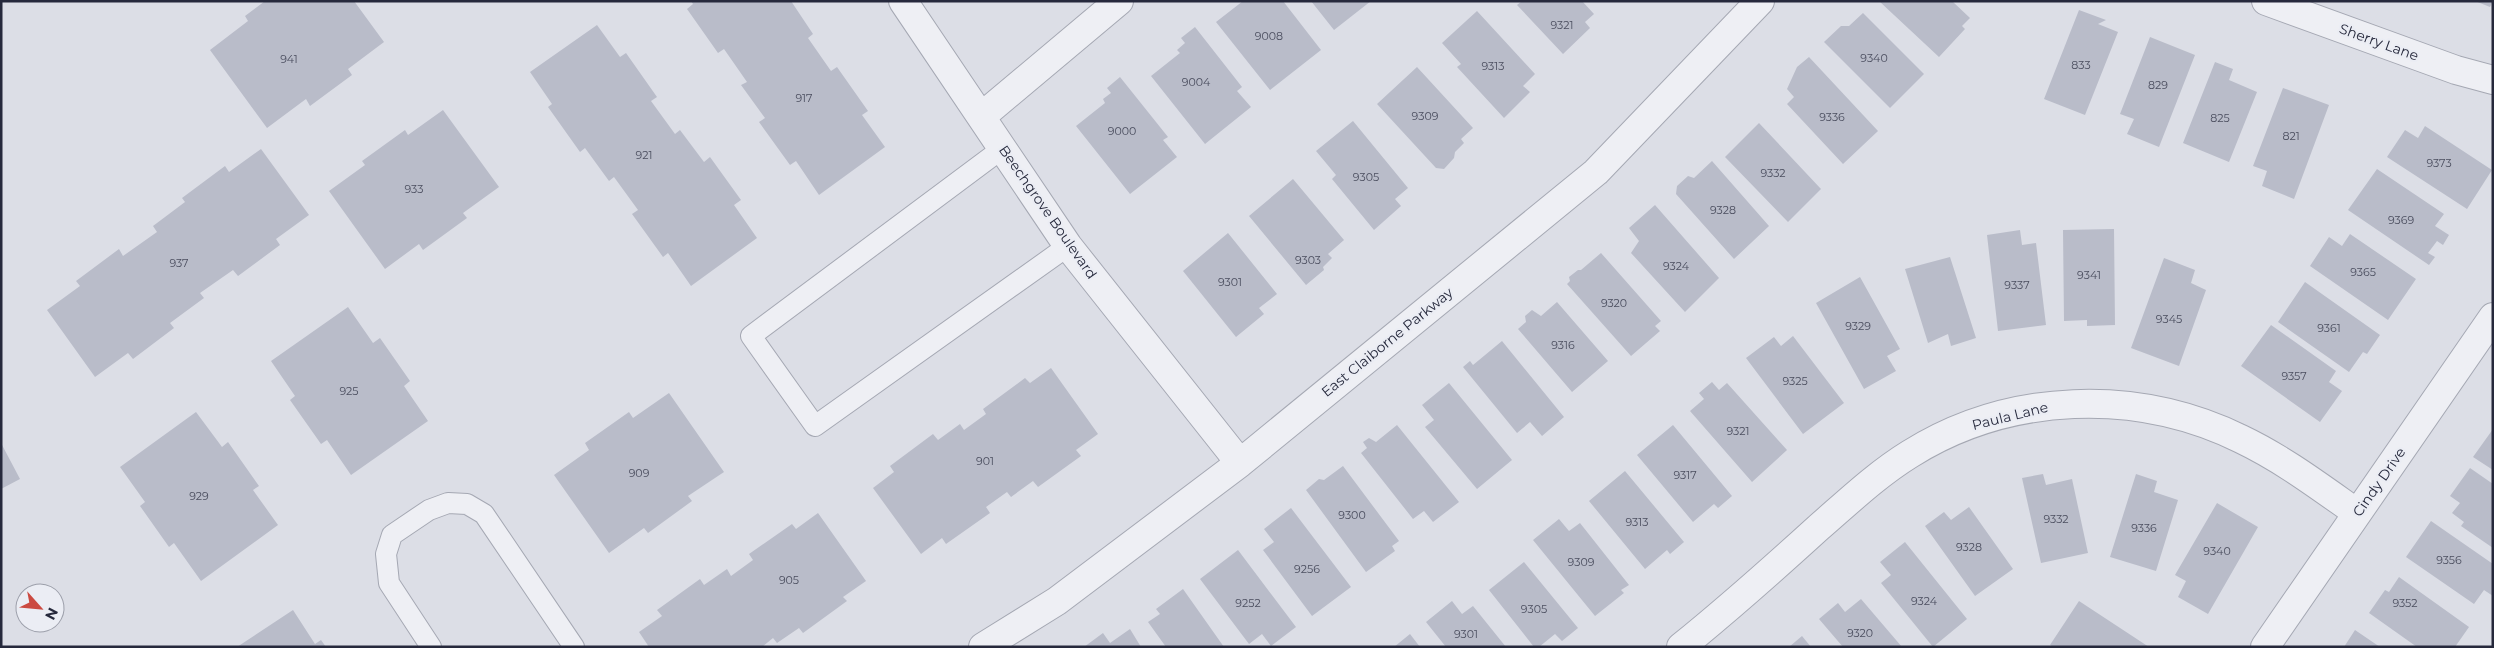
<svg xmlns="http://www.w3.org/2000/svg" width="2494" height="648" font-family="Montserrat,sans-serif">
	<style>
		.building { fill: #b9bcc9 }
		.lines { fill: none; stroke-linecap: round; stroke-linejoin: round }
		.service-casing { stroke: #a5a8b3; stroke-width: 22 }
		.minor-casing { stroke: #a5a8b3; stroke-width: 30 }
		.service { stroke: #eeeff4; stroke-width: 20 }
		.minor { stroke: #eeeff4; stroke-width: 28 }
		.labels { text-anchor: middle; stroke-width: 4.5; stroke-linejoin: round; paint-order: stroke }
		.number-label { font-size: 11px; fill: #4b4e5f }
		.street-label { font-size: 14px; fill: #26293c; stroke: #ebedf4 }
	</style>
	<rect width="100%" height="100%" fill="#dcdee6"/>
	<path class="building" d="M265,1H354L384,42L348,69L352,75L310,106L306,99L267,128L210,50L248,21L245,16Z
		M691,1H791L813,34L808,38L831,71L837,67L868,111L862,115L885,147L819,195L796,161L790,165L759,122L765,118L741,85L747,82L724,49L718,53L687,9L693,4Z
		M1243,1H1283L1321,50L1270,90L1216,22Z
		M1311,1H1371L1334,30Z
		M1522,1H1582L1594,14L1585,22L1590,28L1563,54L1517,5Z
		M1879,1H1952L1970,18L1962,26L1965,29L1939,57Z
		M2475,1H2493L2490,7Z
		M2079,10L2106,20L2098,24L2118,32L2085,115L2044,99Z
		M1477,11L1535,74L1523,86L1530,92L1504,118L1457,67L1461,64L1442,43Z
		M1863,13L1924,74L1890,108L1824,42L1841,26H1849Z
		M597,25L620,57L626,53L657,97L651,101L675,134L680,130L704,162L710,157L741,200L734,205L757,238L691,286L668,253L663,257L632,214L638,210L614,177L609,181L585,148L580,152L548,107L552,104L530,72Z
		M1195,27L1242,87L1237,91L1251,107L1205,144L1151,76L1180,53L1177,50L1185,43L1181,38Z
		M2150,37L2195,55L2159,147L2127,134L2134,119L2120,114Z
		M1809,57L1878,131L1843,164L1787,104L1794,97L1787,89L1797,67Z
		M2215,62L2233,69L2229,80L2257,92L2229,162L2183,143Z
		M1417,67L1473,128L1461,139L1464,143L1455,152L1454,158L1444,169L1436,168L1377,104Z
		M1120,77L1168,137L1163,140L1177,157L1130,194L1076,126L1105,103L1103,99L1111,93L1107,88Z
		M2283,88L2329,105L2294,199L2262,186L2267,171L2253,166Z
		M443,110L499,187L463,213L467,218L423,250L419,244L385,269L329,191L365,165L362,161L405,130L408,135Z
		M1353,121L1408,188L1395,199L1401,206L1374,230L1332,179L1336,175L1316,151Z
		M1759,123L1821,189L1788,222L1725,157Z
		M2425,126L2492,170L2467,209L2387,157L2405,130L2418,138Z
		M261,149L309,215L276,239L280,245L238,276L233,270L200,293L204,298L170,323L174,328L133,359L128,353L95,377L47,310L80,286L76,281L119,249L123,256L157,232L153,226L185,202L182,198L225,166L229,172Z
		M1712,161L1769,226L1734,259L1676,194L1677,186L1688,176L1694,178Z
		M2377,169L2444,214L2435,226L2449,235L2443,245L2437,241L2428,253L2435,257L2429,265L2348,210Z
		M1293,179L1344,240L1328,254L1332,258L1323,267L1324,270L1306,285L1249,216Z
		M1655,205L1719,278L1685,312L1631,253L1639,241L1629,228Z
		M2114,229L2115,325L2087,326V320L2064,321L2063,230Z
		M2020,230L2022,245L2036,243L2046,325L1998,331L1987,235Z
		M1228,233L1277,294L1259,308L1264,314L1236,337L1183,271Z
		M2350,234L2416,279L2388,320L2310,266L2329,237L2342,246Z
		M1601,253L1661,321L1655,326L1660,331L1631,356L1567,284L1570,281L1569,277L1578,270H1581Z
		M1950,257L1976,338L1951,346L1948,334L1928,343L1905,269Z
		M2164,258L2195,270L2191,283L2206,290L2179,366L2131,348Z
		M1860,277L1900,349L1887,356L1896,371L1864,389L1816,303Z
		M2305,282L2380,335L2367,354L2363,352L2349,372L2278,322Z
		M1557,302L1608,361L1572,392L1518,329L1526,322L1525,316L1532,310L1541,316Z
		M348,307L373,343L380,338L410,381L404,386L428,421L351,475L327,440L321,444L290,400L295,396L271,361Z
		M2271,325L2336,371L2329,382L2342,391L2320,422L2241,366Z
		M1793,336L1844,403L1803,434L1746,358L1774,337L1781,346Z
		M1502,341L1564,417L1542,436L1530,422L1517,433L1463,367L1470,361L1473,365Z
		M1051,368L1098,434L1076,450L1081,456L1038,487L1033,481L1011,497L1007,492L986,507L990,513L946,544L942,538L921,554L873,488L894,472L890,466L933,434L938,440L960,424L964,430L986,414L983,409L1025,378L1030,383Z
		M1712,382L1719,390L1727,383L1787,450L1752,482L1690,411L1704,399L1699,393Z
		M1449,383L1512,460L1477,489L1425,427L1434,420L1422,405Z
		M669,393L724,472L688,496L692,501L648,533L644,528L609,553L554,475L589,450L585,443L629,412L633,418Z
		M196,412L222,447L228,442L259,486L253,490L278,525L201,581L174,543L169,547L140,506L145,502L120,467Z
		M1397,425L1459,502L1433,522L1424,511L1413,519L1361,453L1367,448L1363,442L1369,438L1376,442Z
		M1673,425L1732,496L1718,508L1714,504L1693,522L1637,455Z
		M2493,429V470L2473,457Z
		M1,443L20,479L1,489Z
		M1343,466L1399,541L1392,546L1395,551L1366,572L1306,490L1319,479L1324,480Z
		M2470,468L2493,484V548L2461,526L2464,522L2452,513L2460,503L2450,496Z
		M1625,471L1684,542L1670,554L1667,550L1645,569L1589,501Z
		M2043,474L2046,485L2072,479L2088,553L2041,563L2022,478Z
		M2136,474L2157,481L2154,492L2178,500L2156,571L2110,557Z
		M2217,503L2258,527L2208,614L2178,597L2186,581L2175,575Z
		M1969,507L2013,569L1975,596L1925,526L1944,512L1951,520Z
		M1291,508L1351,587L1312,616L1263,550L1274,542L1264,529Z
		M818,513L866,581L843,597L847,601L803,633L799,628L777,643L773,638L762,647H649L639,632L662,616L657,610L700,579L704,585L727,569L731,576L753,560L749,554L792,524L796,529Z
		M1559,519L1569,531L1580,523L1629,585L1621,590L1624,593L1595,616L1533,540Z
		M2431,521L2493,564V596L2484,590L2474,604L2406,557Z
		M1905,542L1967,619L1933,647L1881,583L1891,575L1880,562Z
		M1238,550L1296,627L1271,646L1262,634L1249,644L1200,579Z
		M1524,562L1578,628L1562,641L1555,634L1539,647H1534L1489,590Z
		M2399,577L2469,627L2455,647H2417L2369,613L2385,590L2389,592Z
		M1183,589L1224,647H1166L1148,622L1160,614L1156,609Z
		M1861,599L1902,647H1843L1819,619L1838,603L1845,612Z
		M1452,601L1462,614L1473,606L1506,647H1446L1426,622Z
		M2079,601L2149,647H2053L2050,645Z
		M293,610L315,644L321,640L326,647H237Z
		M1130,629L1141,647H1084L1103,633L1110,643Z
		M2355,630L2380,647H2344Z
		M1410,634L1420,647H1394Z
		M1802,636L1811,647H1789Z"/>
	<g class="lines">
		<g class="service-casing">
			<path id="service" d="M1003,148L751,336L815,426L1068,246
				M431,647L389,583L386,554L392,535L429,510L448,503L467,504L484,514L574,647"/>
		</g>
		<g class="minor-casing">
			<path id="minor" d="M903,1L1068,246L1240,463
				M2266,1L2456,70L2493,80
				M982,116L1119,1
				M983,647L1057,601L1240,463L1596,172L1760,1
				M1681,647C1728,609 1773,569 1818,528C1847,503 1876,475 1910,454C2009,392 2137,388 2241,439C2283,459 2320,487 2357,513
				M2265,647L2493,317"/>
		</g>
		<use href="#service" class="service"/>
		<use href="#minor" class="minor"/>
	</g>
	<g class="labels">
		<g class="number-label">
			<text x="1562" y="29">9321</text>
			<text x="1269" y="40">9008</text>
			<text x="1874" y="62">9340</text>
			<text x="289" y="63">941</text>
			<text x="2081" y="69">833</text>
			<text x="1493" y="70">9313</text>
			<text x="1196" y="86">9004</text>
			<text x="2158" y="89">829</text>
			<text x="804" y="102">917</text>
			<text x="1425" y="120">9309</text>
			<text x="1832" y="121">9336</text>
			<text x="2220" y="122">825</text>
			<text x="1122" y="135">9000</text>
			<text x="2291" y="140">821</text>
			<text x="644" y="159">921</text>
			<text x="2439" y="167">9373</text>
			<text x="1773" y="177">9332</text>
			<text x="1366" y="181">9305</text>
			<text x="414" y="193">933</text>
			<text x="1723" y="214">9328</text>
			<text x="2401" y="224">9369</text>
			<text x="1308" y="264">9303</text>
			<text x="179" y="267">937</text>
			<text x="1676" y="270">9324</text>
			<text x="2363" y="276">9365</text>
			<text x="2089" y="279">9341</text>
			<text x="1230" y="286">9301</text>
			<text x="2017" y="289">9337</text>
			<text x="1614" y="307">9320</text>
			<text x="2169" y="323">9345</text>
			<text x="1858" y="330">9329</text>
			<text x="2329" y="332">9361</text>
			<text x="1563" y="349">9316</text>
			<text x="2294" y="380">9357</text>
			<text x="1795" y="385">9325</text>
			<text x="349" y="395">925</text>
			<text x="1738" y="435">9321</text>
			<text x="985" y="465">901</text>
			<text x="639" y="477">909</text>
			<text x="1685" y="479">9317</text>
			<text x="199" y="500">929</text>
			<text x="1352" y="519">9300</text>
			<text x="2056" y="523">9332</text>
			<text x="1637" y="526">9313</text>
			<text x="2144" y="532">9336</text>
			<text x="1969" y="551">9328</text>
			<text x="2217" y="555">9340</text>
			<text x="2449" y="564">9356</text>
			<text x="1581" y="566">9309</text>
			<text x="1307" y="573">9256</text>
			<text x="789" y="584">905</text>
			<text x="1924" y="605">9324</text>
			<text x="1248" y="607">9252</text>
			<text x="2405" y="607">9352</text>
			<text x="1534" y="613">9305</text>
			<text x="1860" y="637">9320</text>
			<text x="1466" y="638">9301</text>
		</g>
		<g class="street-label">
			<text transform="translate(2379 42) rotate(20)" y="5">Sherry Lane</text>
			<text transform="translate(1048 212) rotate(55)" y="5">Beechgrove Boulevard</text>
			<text transform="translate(1387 342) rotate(-39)" y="5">East Claiborne Parkway</text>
			<text transform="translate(2010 416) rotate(-14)" y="5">Paula Lane</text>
			<text transform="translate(2379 482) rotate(-55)" y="5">Cindy Drive</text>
		</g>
	</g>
	<rect width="2494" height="648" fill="none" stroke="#26293c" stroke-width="5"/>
	<g transform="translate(40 608) rotate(117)"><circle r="24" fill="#ebedf4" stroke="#9c9faa"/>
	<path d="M0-4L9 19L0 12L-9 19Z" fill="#cb4a41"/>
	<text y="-8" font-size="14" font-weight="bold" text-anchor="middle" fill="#26293c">N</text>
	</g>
</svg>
